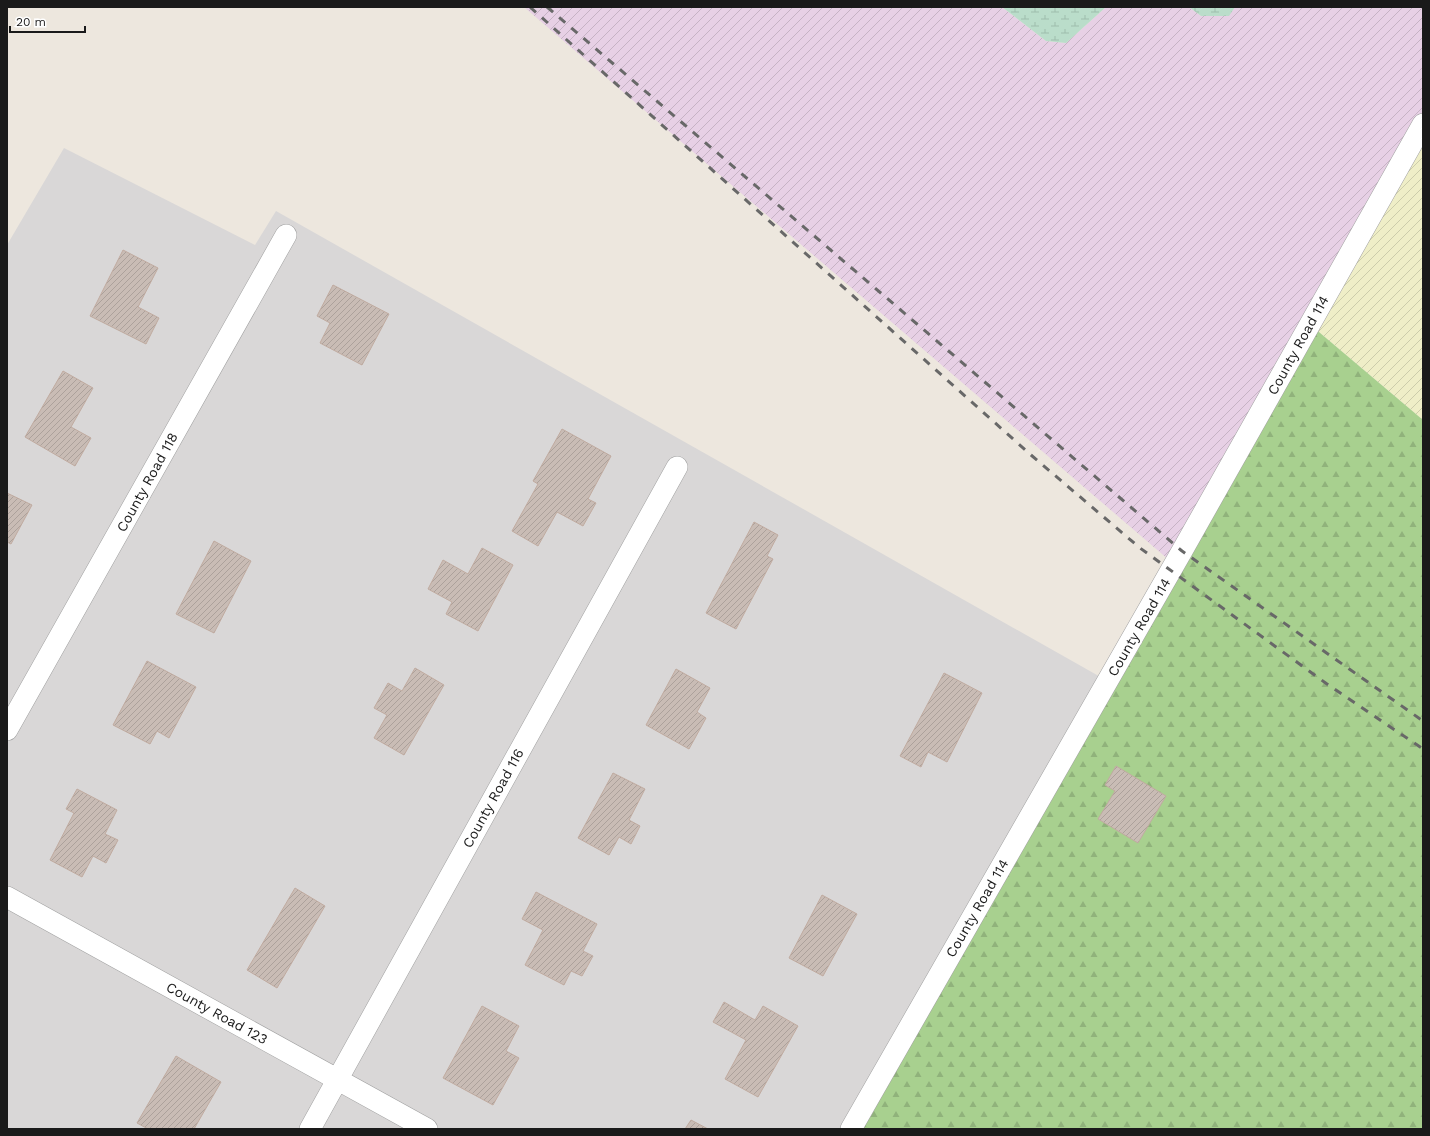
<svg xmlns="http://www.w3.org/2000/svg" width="1430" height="1136" font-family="'Work Sans',sans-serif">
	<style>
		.residential { fill: #d9d7d7 }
		.industrial { fill: url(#industrial-furrows) }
		.farmland { fill: url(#farmland-furrows) }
		.forest { fill: url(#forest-firs) }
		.wetland { fill: url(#wetland-marsh) }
		.building { fill: url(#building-hatch); stroke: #c0aba0 }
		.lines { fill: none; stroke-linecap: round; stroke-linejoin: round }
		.street-casing { stroke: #a1a1a1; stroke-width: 22 }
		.street { stroke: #fff; stroke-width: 21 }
		.rail { stroke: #686868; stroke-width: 3; stroke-dasharray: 8 8; stroke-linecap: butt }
		.labels { text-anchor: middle; stroke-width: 4; stroke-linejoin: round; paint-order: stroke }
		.street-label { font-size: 14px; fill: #1a1a1a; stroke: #fff }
	</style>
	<defs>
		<pattern id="industrial-furrows" width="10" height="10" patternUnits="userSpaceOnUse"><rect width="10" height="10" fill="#e7d0e5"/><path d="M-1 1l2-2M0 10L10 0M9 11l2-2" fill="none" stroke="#c6b2c4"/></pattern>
		<pattern id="farmland-furrows" width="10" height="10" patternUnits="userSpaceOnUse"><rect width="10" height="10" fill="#efeec7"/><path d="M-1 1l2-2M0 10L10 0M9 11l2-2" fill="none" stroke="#cca"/></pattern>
		<pattern id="forest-firs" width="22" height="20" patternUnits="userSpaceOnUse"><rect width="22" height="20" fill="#a8d08f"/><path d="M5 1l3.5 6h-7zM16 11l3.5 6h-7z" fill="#90b27b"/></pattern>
		<pattern id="wetland-marsh" width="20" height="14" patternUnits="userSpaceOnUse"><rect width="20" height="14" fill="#baddca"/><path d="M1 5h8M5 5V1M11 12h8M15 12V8" fill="none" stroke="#9fbdad"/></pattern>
		<pattern id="building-hatch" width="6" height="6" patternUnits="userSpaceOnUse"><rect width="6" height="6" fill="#c9bcb5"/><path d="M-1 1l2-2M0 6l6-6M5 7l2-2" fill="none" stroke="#aca19b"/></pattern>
	</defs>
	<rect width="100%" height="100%" fill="#ede7de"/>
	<path class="residential" d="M64,148L255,245L276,211L1104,679L848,1129H7V245Z"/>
	<path class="industrial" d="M524,7H1002L1046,41L1066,43L1106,7H1189L1201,16H1228L1235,7H1423V137L1176,566Z"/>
	<path class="farmland" d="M1423,137V420L1313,327Z"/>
	<path class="forest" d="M1313,327L1423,420V1129H848Z"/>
	<path class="wetland" d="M1002,7H1106L1066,43L1046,41Z
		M1189,7H1235L1229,16H1201Z"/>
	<path class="building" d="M123,250L158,268L138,307L159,318L146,344L90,316Z
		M333,285L389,314L362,365L320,343L330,323L317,316Z
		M63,371L93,388L71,427L91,438L75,466L25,437Z
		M562,429L611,456L588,499L596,503L583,526L557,512L538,546L512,531L538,484L533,481Z
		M7,493L32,505L11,544L7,542Z
		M754,522L778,535L767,556L773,559L736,629L706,613Z
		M214,541L251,561L214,633L176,614Z
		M482,548L513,565L478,631L446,614L452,602L428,589L443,560L468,574Z
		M147,661L196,687L169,738L157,731L150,744L113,725Z
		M415,668L444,685L404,755L374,738L387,715L374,708L388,683L402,691Z
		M676,669L710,688L697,712L706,718L689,749L646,725Z
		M944,673L982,693L947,762L928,752L921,767L900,756Z
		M1116,766L1166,796L1138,843L1098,819L1115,791L1105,785Z
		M613,773L645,789L629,820L640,826L631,844L619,837L609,855L578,838Z
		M77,789L117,810L105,834L118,840L106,863L93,856L82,877L50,860L74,813L66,809Z
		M295,888L325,906L277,988L247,970Z
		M536,892L597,924L583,951L593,956L582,976L571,971L564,985L525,965L543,930L522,919Z
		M822,895L857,914L823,976L789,958Z
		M724,1002L755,1020L763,1006L798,1026L758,1097L725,1079L746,1040L713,1022Z
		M482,1006L519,1026L506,1051L519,1058L493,1105L443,1078Z
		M176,1056L221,1082L194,1129H148L137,1123Z
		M691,1120L708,1129H685Z"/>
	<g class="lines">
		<g class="street-casing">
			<path id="street" d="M7,730L286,235
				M7,897L427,1129
				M310,1129L677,467
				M851,1129L1182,551L1423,124"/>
		</g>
		<use href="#street" class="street"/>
		<path class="rail" d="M530,7L1031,455L1140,548L1327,684L1423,749
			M547,7L1182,551L1423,721"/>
	</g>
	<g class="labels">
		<g class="street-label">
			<text transform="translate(1298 345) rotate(-61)" y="5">County Road 114</text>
			<text transform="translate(147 482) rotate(-61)" y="5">County Road 118</text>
			<text transform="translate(1139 627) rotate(-60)" y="5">County Road 114</text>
			<text transform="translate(493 798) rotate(-61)" y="5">County Road 116</text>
			<text transform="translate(977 908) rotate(-60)" y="5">County Road 114</text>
			<text transform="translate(217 1013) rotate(29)" y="5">County Road 123</text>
		</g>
	</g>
	<rect width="1430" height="1136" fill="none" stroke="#1a1a1a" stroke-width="16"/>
	<path d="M10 26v6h75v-6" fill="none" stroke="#1a1a1a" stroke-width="2"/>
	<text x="16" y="26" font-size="12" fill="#1a1a1a" stroke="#ffffff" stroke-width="3" paint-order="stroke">20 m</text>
</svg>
